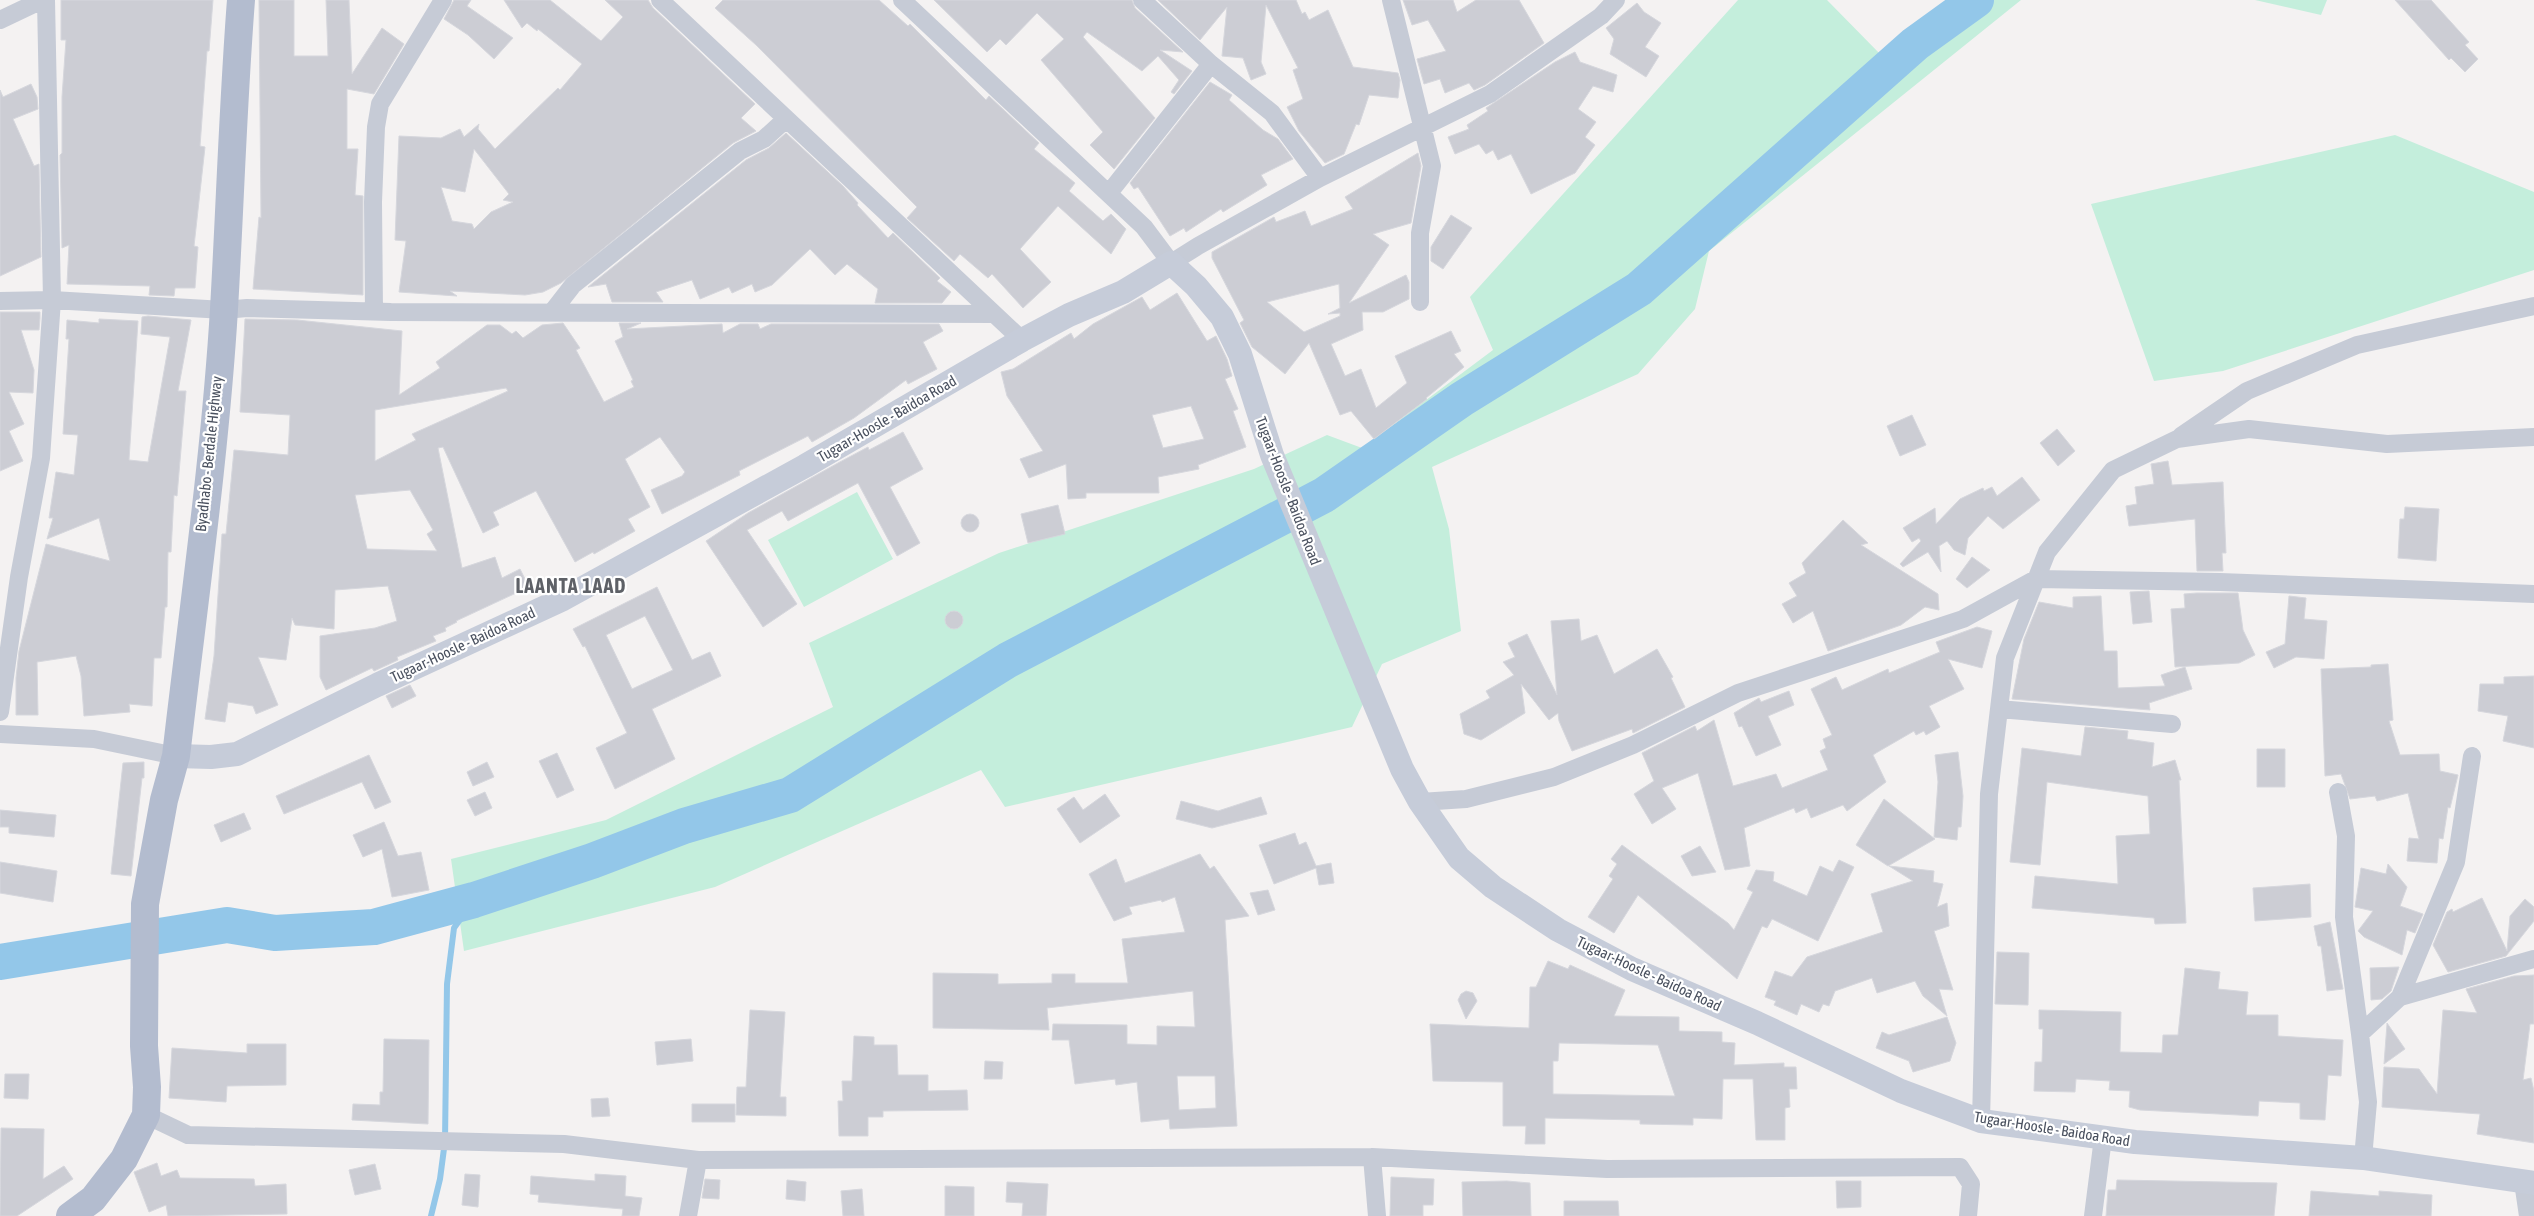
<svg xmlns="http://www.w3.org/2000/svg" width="2534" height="1216" font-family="'Asap Condensed',sans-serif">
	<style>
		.green { fill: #c4eedc }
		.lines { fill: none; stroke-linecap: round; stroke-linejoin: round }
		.stream { stroke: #93c7e9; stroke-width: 6 }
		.river { stroke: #93c7e9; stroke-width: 36 }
		.building { fill: #cccdd4; stroke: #d6d7dd; fill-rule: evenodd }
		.minor { stroke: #c6cbd6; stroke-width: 18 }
		.secondary { stroke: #c6ccd9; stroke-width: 24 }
		.primary { stroke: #b3bccf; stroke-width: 28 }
		.labels { text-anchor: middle; stroke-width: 4.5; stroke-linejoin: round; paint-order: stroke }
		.street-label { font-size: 15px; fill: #4a515f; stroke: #fff }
		.district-label { font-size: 20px; font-weight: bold; letter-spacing: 1px; fill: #5e6167; stroke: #fff }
	</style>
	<rect width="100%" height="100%" fill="#f4f2f2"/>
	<path class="green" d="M1738,0H1827L1881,55L1960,0H2021L1709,251L1695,309L1638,374L1432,467L1449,529L1461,631L1382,664L1352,727L1005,807L981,770L715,887L464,951L451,859L606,820L833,707L809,643L999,553L1254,469L1327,435L1362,448L1493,350L1470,297Z
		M2255,0H2327L2321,15Z
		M2395,135L2534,192V270L2223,371L2154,381L2091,204Z
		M857,492L893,559L804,607L768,540Z"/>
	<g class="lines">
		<path class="stream" d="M431,1216L440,1179L445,1141L447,984L454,928L474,900"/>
		<path class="river" d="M0,962L227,925L275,933L374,927L474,900L592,861L684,826L790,795L1008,660L1324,495L1462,399L1639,289L1915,44L1976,0"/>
	</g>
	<path class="building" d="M61,0H213L209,51H207L200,146L205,147L194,246L198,247L195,288H175L174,296L149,295L150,286L67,284L69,245L62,248L60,155L62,153V97L66,40H61Z
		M259,0H294V56H328L326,0H349L352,74L382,28L404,44L374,94L347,89V149H358L355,195L363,196V295L253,289L259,217L261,218Z
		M454,0H471L467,6L513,38L494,59L468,35L444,19Z
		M504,0H550L601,41L623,17L605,0H648L653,8L755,104L741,118L756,131L733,143L561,283L543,292L525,295L450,291L457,296L399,292L406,241L395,240L399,136L441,138L460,129L464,137L479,124L478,129L495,149L558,88L560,90L582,64L538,29L537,31L527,23L522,28ZM474,149L509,194L503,200L513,202L491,212L474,229L472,224L452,221L441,187L465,192Z
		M723,0H879L908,26L910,24L986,100L989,96L1039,143L1034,149L1075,183L1069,191L1103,221L1111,214L1126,229L1111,254L1058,206L1020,249L1051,282L1023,308L992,274L988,278L960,254L954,261L907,218L917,207L756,45L715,8Z
		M934,0H1132L1135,8L1183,52L1160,50L1192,71L1174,94L1171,92L1179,80L1158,56L1142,71L1087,32L1083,37L1155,118L1114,169L1090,145L1103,132L1041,60L1064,39L1037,13L1006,45L1000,39L987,52Z
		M1158,0H1296L1302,14L1305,12L1309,20L1328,10L1353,67L1398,73L1400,80L1398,98L1369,95L1359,125L1356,124L1344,154L1325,163L1299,131L1287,107L1303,99L1293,70L1298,68L1266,5L1261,62L1266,74L1251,80L1243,58L1222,56L1227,7L1200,40Z
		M1403,0H1453L1457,12L1476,0H1519L1544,43L1485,85L1474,90L1469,83L1445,93L1440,79L1424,84L1417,59L1446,51L1428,20L1412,25Z
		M2395,0H2431L2469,42L2465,45L2478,59L2465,72L2451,58L2449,60Z
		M1637,3L1644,12L1661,23L1645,47L1659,56L1646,77L1610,54L1614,39L1606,28Z
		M1575,52L1580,62L1617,75L1613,92L1593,86L1578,109L1596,122L1585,137L1595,145L1575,173L1531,194L1511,154L1498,160L1493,150L1486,154L1479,144L1455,154L1448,137L1469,129L1467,125L1488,111L1486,108L1555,62Z
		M1210,82L1232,95L1229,100L1263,130L1278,139L1293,159L1261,175L1267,185L1223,212L1221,209L1186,232L1184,228L1170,236L1138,187L1134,189L1130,183Z
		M31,84L37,97L38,109L13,119L34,166L39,164L41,257L0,276V90L3,97Z
		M786,133L843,186L858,203L857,205L888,238L893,233L940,278L937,281L951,292L942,303H875L878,289L847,264L835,275L810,249L772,285L755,292L752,284L732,293L729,287L700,299L692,280L656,292L663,302H612L606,284L588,287L746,160L769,148Z
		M1418,153L1421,166L1411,223L1373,234L1389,245L1349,303L1406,275L1409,282V299L1383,312H1362L1363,330L1331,344L1345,376L1361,369L1376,408L1407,383L1395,356L1451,331L1461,351L1454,354L1464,367L1426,398L1427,399L1374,439L1351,411L1340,415L1309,343L1285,374L1252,347L1240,323L1244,320L1212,258V252L1274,217L1276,222L1305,211L1311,226L1353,209L1345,197ZM1339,284L1340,308L1328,314L1340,313V316L1304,332L1267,302Z
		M1451,215L1472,228L1443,269L1431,261V247Z
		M1177,293L1207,341L1216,336L1227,359L1232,376L1225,379L1238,409L1233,411L1246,447L1198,465L1199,469L1158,477L1159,493H1086V498L1068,499L1066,464L1029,478L1020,459L1043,451L1007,396L1001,372L1013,369L1071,333L1074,339L1093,324L1142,297L1150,310ZM1191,406L1204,439L1163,448L1152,415Z
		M0,312H40V318L39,330H21L34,370L33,393L9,392L24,424L9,431L23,461L0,471Z
		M148,316L191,320L178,391H186L177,496L174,495L171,552H168L167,607H165L161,658H154L152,706L129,704L130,712L84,716L81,676L76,656L37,662L38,715H16V678L19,651L46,544L110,561L99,518L47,539L53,518H49L56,472L74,475L78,435L63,434L69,339H66L67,320L99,323V319L138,321L129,460L148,462L170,337L141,334L142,317Z
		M245,319L297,320L402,331L399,395L440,368L436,362L487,325H500L512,334L516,331L523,338L542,325L563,323L580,348L576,350L604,402L634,387L631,381L633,380L615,341L623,337L619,323H641L627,329L722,324L723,333L740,324H758L760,329L771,324H939L943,331L923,342L937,369L908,384L906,380L854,418L812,442L808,436L739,471L740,475L662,514L651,490L682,476L685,472L660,437L625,459L650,507L628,519L635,531L594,554L593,552L575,562L536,491L493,512L499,525L483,533L443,447L438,448L462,568L495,557L502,578L520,569L529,587L456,621L457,622L445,628L446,631L433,636L436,641L397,657L398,660L374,671L372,668L326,690L320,677V636L375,628L397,621L388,586L335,590L334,629L295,625L292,618L286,660L258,657L278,705L256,714L253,706L228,702L225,722L205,719L214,656L222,534H226L234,450L288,455L290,415L240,412ZM506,388L508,391L412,434L416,440L375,461V410ZM410,490L433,530L427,534L437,551L367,549L355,495Z
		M1912,415L1926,445L1900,456L1887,426Z
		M2057,429L2075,451L2058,466L2040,443Z
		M903,432L923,469L890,487L920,543L897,556L858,483L788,521L782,511L747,530L797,604L763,627L706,541L748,513L838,463L868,447L869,450Z
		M2168,461L2172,485L2223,482L2226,553H2222L2223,571H2197L2195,519L2129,526L2126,506L2137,504L2135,487L2154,484L2151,464Z
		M2022,477L2040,500L2003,529L1988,516L1968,538L1965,555L1954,550L1947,541L1939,546L1941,572L1928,552L1903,567L1900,564L1921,541L1919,538L1912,542L1903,528L1935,508L1936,524L1960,499L1983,488L1984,491L1992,487L1997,496Z
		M1058,505L1065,534L1028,543L1021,514Z
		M2405,507L2439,509L2436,561L2398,558L2400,519H2404Z
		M961 523a9 9 0 1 1 18 0a9 9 0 1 1-18 0Z
		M1843,520L1868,543L1861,545L1938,594L1939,610L1925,607L1901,625L1828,651L1813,611L1793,623L1782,604L1797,596L1789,583L1806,573L1802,563Z
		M1972,557L1990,570L1967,588L1956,579Z
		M657,587L692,660L710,652L721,676L652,709L675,759L615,789L596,748L627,733L585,646L583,647L573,629ZM645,616L673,670L632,689L606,635Z
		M2149,591L2152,622L2133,624L2130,592Z
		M2197,593H2238L2243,630L2255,655L2239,663L2175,667L2171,609L2185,608L2184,594Z
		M2101,596L2104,651H2117L2118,688L2165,686L2161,675L2185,667L2192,689L2149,703L2150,710L2012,699L2024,639L2039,602L2073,608V597Z
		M2289,596L2306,598L2304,619L2327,621L2324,659L2296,657L2274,668L2266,652L2285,644Z
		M945 620a9 9 0 1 1 18 0a9 9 0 1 1-18 0Z
		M1579,619L1581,641L1597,635L1614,674L1657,649L1673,677L1671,678L1685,707L1633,733L1632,729L1572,751L1559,721L1558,713L1549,720L1521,684L1525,713L1481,740L1464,734L1460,714L1490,698L1486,691L1514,675L1503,662L1515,657L1508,643L1527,634L1557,695L1551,621Z
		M1977,627L1992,631L1982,668L1948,659L1964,689L1929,706L1940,727L1926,735L1924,731L1916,735L1914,731L1876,753L1873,755L1886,782L1847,811L1843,805L1811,818L1807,808L1796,813L1794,808L1744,828L1750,866L1725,870L1698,773L1662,788L1676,809L1652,824L1634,794L1654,781L1642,753L1695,726L1697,731L1714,720L1733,786L1776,774L1782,788L1828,770L1820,751L1826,748L1823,739L1832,735L1811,689L1836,677L1842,690L1888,669L1889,673L1940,652L1936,642Z
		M2388,664L2393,720L2389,721L2400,755L2439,754L2440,771L2458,775L2450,808L2448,807L2443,839L2439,838L2437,863L2407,861L2409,838L2419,839L2408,793L2377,801L2375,796L2350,799L2341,774L2325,776L2321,669L2371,667V665Z
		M2534,676V748L2503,741L2508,716L2478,711L2480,684H2504V677Z
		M410,685L416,696L392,708L386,696Z
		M1789,691L1794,705L1768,716L1781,745L1756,756L1742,726L1739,727L1734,713L1759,698L1761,702Z
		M2085,727L2128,731L2127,739L2154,743L2152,767L2175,760L2181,780H2179L2186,923L2155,924L2154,918L2032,908L2035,876L2118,884L2116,836L2150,834L2148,796L2047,782L2040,865L2010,862L2022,748L2081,756Z
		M2257,749H2285V787H2257Z
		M1958,752L1963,796L1961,827H1958L1957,840L1934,837L1938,782L1935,755Z
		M557,753L574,790L557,798L539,761Z
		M369,755L391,802L375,809L362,782L284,814L276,796Z
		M144,762V778H142L131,876L111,874L123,763Z
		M487,762L494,777L473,786L467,772Z
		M485,792L492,808L475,816L467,800Z
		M1105,794L1120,816L1080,843L1057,809L1074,797L1083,810Z
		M1261,797L1267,814L1212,828L1176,819L1181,801L1218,811Z
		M1884,799L1935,839L1888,866L1856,845Z
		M0,810L56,815L54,837L9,833V827H0Z
		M244,813L251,829L221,842L214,825Z
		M384,822L398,856L421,852L429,890L392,897L382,849L363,857L353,835Z
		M1295,833L1299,845L1306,842L1316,866L1331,863L1334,883L1319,885L1316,868L1274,884L1259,845Z
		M1622,845L1728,923L1734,930L1753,892L1747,889L1756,870L1774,872L1773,881L1807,896L1820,866L1833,872L1839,860L1854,867L1818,941L1772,919L1767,928L1762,926L1737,979L1638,895L1614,933L1588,917L1613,879L1609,876L1617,864L1611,859Z
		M1700,846L1716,872L1692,876L1681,856Z
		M1200,854L1210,869L1214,866L1249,916L1225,920L1237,1126L1170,1129L1169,1119L1141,1122L1137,1082L1116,1085L1115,1079L1075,1084L1069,1040H1052L1053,1024L1127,1025V1044L1157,1045V1026L1195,1027L1193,991L1047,1008L1049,1030L933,1028V973L998,974V984L1052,983V974H1075V983H1128L1122,939L1185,932L1175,897L1162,902L1161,900L1129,907L1132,914L1114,921L1089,874L1116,859L1125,883ZM1177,1076H1215L1216,1108L1179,1110Z
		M0,862L57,871L53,902L0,893Z
		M2388,864L2407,887L2400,906L2423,914L2415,933L2407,930L2402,955L2364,937L2358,931L2373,911L2355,907L2361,868L2386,874Z
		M1889,866L1934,871L1933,882L1943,884L1937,907L1947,903L1949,926L1934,931L1953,990L1939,989L1947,1016L1923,996L1915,981L1877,993L1872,978L1835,991L1829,1006L1823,1004L1819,1012L1801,1004L1797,1015L1774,1005L1776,1001L1765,997L1775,971L1792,977L1807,957L1883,932L1871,894L1913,881Z
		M2310,884L2311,917L2255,921L2253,888Z
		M1268,890L1275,910L1258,915L1250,893Z
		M2482,898L2507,951L2510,916L2525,899L2534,907V921L2506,956L2448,972L2433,945L2447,912L2452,909L2453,912Z
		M2330,922L2343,989L2327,991L2321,946H2318L2314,926Z
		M1997,952L2029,953L2028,1005L1995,1004Z
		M1548,961L1568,969L1570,965L1625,990L1614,1016L1679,1017V1031L1722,1032V1042L1735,1043L1734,1065L1784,1063V1067H1796L1797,1089H1789L1790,1107L1785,1108V1140H1756L1753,1079H1723L1722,1119L1693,1118V1125L1640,1124V1120L1545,1118V1144H1525L1526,1126H1503V1082L1433,1081L1430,1024L1529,1028L1530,987H1536ZM1559,1043L1658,1045L1675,1096L1553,1094V1061H1558Z
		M2399,967L2391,991L2382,999L2371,1000L2370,968Z
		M2185,968L2220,972L2218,989L2248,992L2246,1015H2278V1036L2343,1040L2341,1076L2328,1075L2325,1120L2300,1119V1103L2259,1101L2258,1116L2140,1110L2129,1107L2130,1091L2109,1090L2110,1081L2076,1079L2075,1092L2034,1091L2035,1062H2042L2043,1029H2039V1010L2121,1012L2120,1052L2162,1053L2163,1035H2178Z
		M2534,975V1024H2530L2523,1080L2531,1078L2534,1091V1143L2477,1134L2480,1114L2382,1107L2384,1067L2419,1069L2437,1094L2443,1010L2477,1013L2466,989L2514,976Z
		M1466,991L1473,993L1477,1001L1466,1019L1458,1000L1461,994Z
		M750,1010L785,1012L780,1097H786V1116L736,1115L737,1087H746Z
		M1947,1017L1956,1043L1950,1061L1913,1072L1909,1061L1876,1048L1882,1032L1889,1035Z
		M2387,1023L2405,1049L2384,1064L2387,1024Z
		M854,1036L874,1037V1045H897L898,1075H928V1091L967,1090L968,1110L883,1111V1117H868V1136H839L838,1101H843L842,1081H852Z
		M384,1039L429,1040L428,1124L352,1120L353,1104L380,1105V1092H383Z
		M691,1039L693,1061L657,1065L655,1042Z
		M247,1044H286V1085L227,1086L226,1102L169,1098L172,1048L247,1053Z
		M985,1061L1003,1062L1002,1079H984Z
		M5,1074H29L28,1099L4,1098Z
		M608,1098L610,1116L592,1117L591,1099Z
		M692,1104H735V1122H692Z
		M1,1128L44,1129L43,1179L64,1166L73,1179L17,1216H0Z
		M157,1163L161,1176L177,1170L180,1178L254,1179L255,1186L286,1184L287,1214L168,1216L166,1205L149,1212L134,1172Z
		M375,1164L381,1189L355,1195L349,1170Z
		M465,1174L480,1175L478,1207L462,1205Z
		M595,1174L626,1176L625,1196L642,1198L639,1216H622L623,1209L538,1202L539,1195L530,1194L531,1176L595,1181Z
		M1391,1177L1434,1179L1433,1205H1423V1216H1390Z
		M705,1179L720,1180L719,1199L702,1198Z
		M787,1180L806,1182L805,1201L786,1199Z
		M2117,1180L2277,1183L2274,1216H2106L2108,1190H2116Z
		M1507,1181L1530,1183L1531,1216H1463L1462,1182Z
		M1836,1181H1861V1207L1837,1208Z
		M1007,1182L1048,1184L1046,1216H1022L1023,1203L1006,1202Z
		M945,1186L974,1187V1216H945Z
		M862,1189L864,1216H843L841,1191Z
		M2311,1191L2379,1196V1191L2432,1195L2431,1216H2309Z
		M1564,1201H1618L1619,1216H1564Z"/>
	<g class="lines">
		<path class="minor" d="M660,0L1022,340
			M902,0L1144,227L1171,263L1198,246L1320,178L1490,94L1601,16L1616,0
			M1142,0L1211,64L1272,113L1320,178
			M1391,0L1432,166L1420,233V302
			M0,20L42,0
			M1109,193L1211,64
			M0,301L52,300L224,310L247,308L391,312L994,314
			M374,311L373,202L376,127L380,104L443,0
			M552,312L573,285L740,151L764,139L786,119
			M2181,436L2247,391L2357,345L2534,306
			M1999,709L2172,724
			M0,712L19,577L41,458L52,300L46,0
			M0,734L94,739L176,756
			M2338,792L2346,836L2344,917L2360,1034
			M1420,802L1466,799L1554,777L1633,745L1738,693L1963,619L2036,579L2220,582L2534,594
			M2400,997L2456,862L2472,756
			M146,1115L188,1135L564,1144L698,1160L1372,1157L1607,1169L1960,1167L1971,1184L1968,1216
			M1981,1121L1989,794L2005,658L2047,552L2113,470L2177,439L2249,429L2387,444L2534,437
			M1372,1157L1377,1216
			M2363,1158L2368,1102L2360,1034L2400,997L2534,959
			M2523,1182L2528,1216
			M688,1216L698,1160
			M2093,1216L2103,1138"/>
		<path class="secondary" d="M176,756L211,757L237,754L377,685L563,599L805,466L1022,340L1069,315L1123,292L1171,263L1196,286L1222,317L1240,354L1272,455L1402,769L1420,802L1459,858L1493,887L1558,930L1632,969L1757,1023L1901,1091L1981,1121L2135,1142L2363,1158L2534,1183"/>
		<path class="primary" d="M70,1216L93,1199L124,1159L146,1115L147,1087L144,1046L145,904L164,800L176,756C193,608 215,458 224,309C230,206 233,103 241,0"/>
	</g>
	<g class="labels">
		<g class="street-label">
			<text transform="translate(887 419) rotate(-30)" y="5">Tugaar-Hoosle - Baidoa Road</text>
			<text transform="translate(209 454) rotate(-84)" y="5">Byadhabo - Berdale Highway</text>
			<text transform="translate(1288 491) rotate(69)" y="5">Tugaar-Hoosle - Baidoa Road</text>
			<text transform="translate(463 645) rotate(-25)" y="5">Tugaar-Hoosle - Baidoa Road</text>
			<text transform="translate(1649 974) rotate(25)" y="5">Tugaar-Hoosle - Baidoa Road</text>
			<text transform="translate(2052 1129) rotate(9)" y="5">Tugaar-Hoosle - Baidoa Road</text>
		</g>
		<g class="district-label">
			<text x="571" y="593">LAANTA 1AAD</text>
		</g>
	</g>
</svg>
